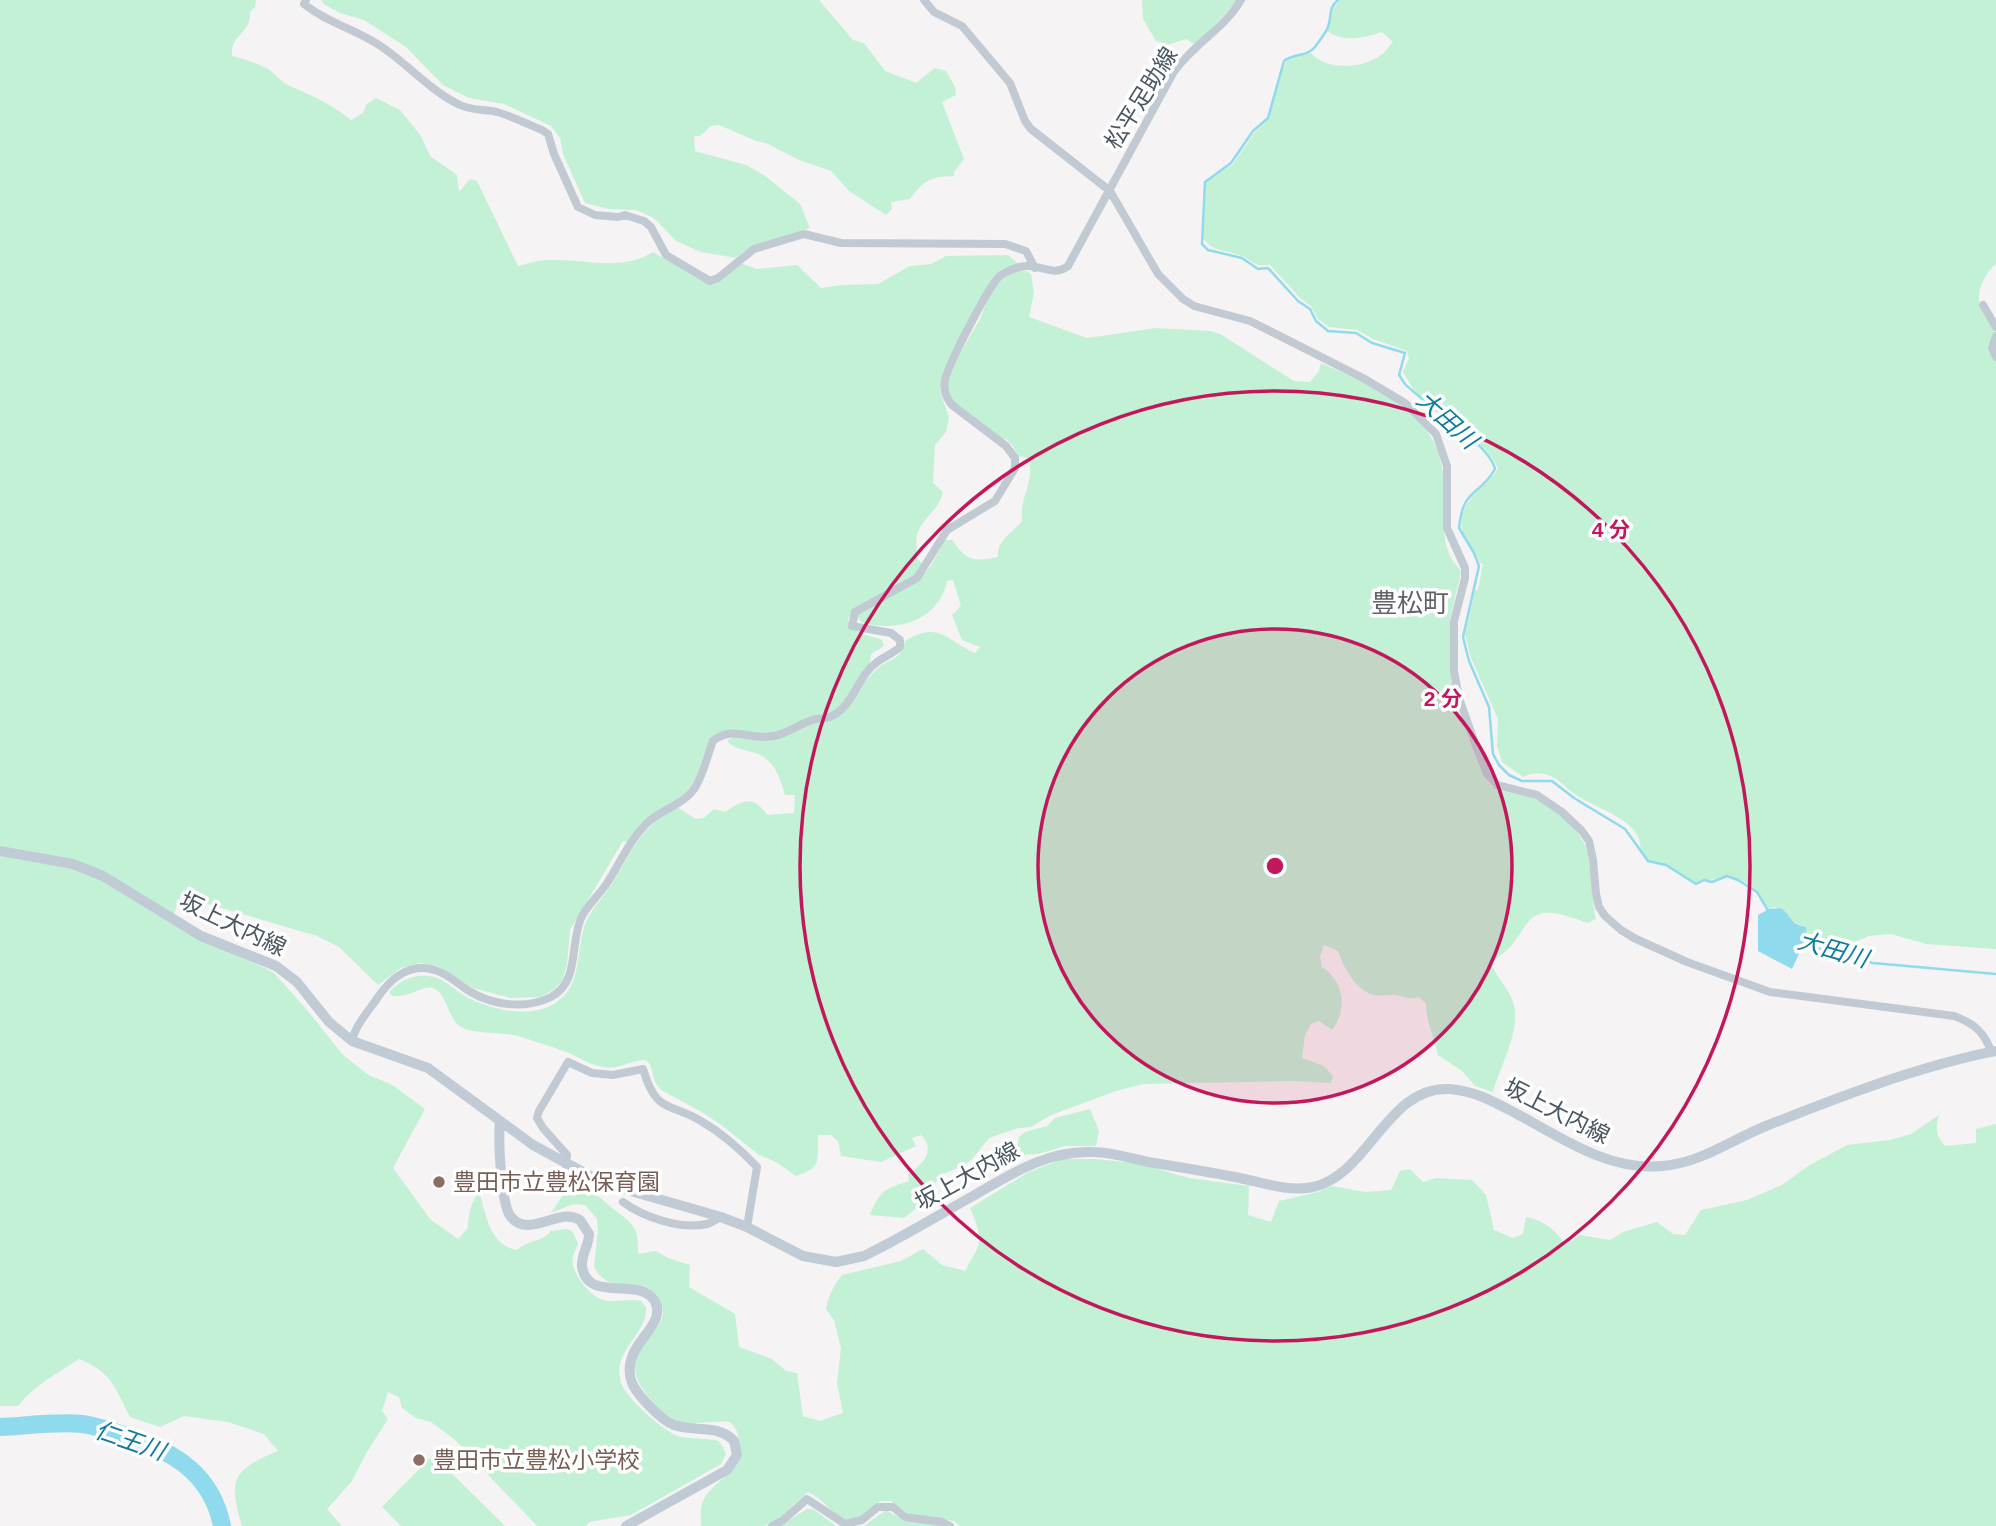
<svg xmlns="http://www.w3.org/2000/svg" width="1996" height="1526" font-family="Arial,'Noto Sans JP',sans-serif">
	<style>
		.green { fill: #c3f1d5 }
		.water { fill: #90daee }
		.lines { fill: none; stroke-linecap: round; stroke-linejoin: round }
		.stream { stroke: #90daee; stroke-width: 2.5 }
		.river { stroke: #90daee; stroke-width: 18 }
		.minor { stroke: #c1cad2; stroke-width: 8 }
		.secondary { stroke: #c1cbd6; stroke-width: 10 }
		.ring { fill: none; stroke: #c2185b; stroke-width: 3.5 }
		.education-dot { fill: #8d6e63; stroke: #fff; stroke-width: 2.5 }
		.labels { text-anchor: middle; stroke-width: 7; stroke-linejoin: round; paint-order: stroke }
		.street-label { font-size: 23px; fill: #4a5661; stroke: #fff }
		.education-label { font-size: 23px; fill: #785e54; stroke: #fff; text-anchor: start }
		.water-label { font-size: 24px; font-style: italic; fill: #0c7c9b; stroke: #fff }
		.quarter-label { font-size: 26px; fill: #5f6368; stroke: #fff }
		.centre { fill: #c2185b; stroke: #fff; stroke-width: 3.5 }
		.ring-label { font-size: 21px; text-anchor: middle; font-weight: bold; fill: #c2185b; stroke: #fff; stroke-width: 7; stroke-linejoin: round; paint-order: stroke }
	</style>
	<rect width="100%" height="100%" fill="#f5f3f3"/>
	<path class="green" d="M0,0H256L255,7L250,12C252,34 230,33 232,56C244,59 257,63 268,69C276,74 280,82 290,86C311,95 333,105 351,120L363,113L366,105L376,98L400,110L421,136L430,156L457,175L459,192L470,179L477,181L518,266C530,263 543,259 556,260C590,260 622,271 653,252L706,283L740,263L757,269L797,265L821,288L841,285L878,284L910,266L931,264L946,256L1008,255L1019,264L997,274L992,279L943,371L940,391L949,418L946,432L935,445L933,483L943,492C940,509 922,518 917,535C916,542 917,551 917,558L924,566C904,592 865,592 848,619C850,634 870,635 882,640L884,646L871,654C871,664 866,671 861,679C856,687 852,696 846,702C832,714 789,732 770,734C749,736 724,721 709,741L695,780L687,791L676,801L654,813L628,842L623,841L570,930L567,965L562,981L553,990L540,997L510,998L473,988L438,966L420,963L401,968L378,985L339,947L317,936L208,904L195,895L180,897L174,914L106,873L35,852L0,846Z
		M321,0H819L853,40L864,43L885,71L916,83L935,68L946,71L955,87L956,95L942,102L964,159L954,172V176C929,177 924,180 910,199L891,202L892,209L886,215L849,191L831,171L799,160L766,143L756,141L719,125L711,126L700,136H694L695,151L746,165L764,175L800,204L810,228L747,250L736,258L701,252L676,241L654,218L636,210L609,209L585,203L563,154L560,138L551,126L504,104L469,98L443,85L406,47L364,20L340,13L325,5Z
		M1142,0H1238L1200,40L1194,44L1186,39L1167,45L1156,41L1143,19Z
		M1340,0H1996V264C1985,273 1974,294 1981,308C1984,315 1991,319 1994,326C1996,335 1993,344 1991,353L1996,362V949L1926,944L1891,934L1869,936L1841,947L1807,936L1806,927C1792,924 1788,913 1775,907L1769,909C1762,897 1753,884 1738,879C1735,877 1730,878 1727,876L1696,883L1667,865L1650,862L1640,852C1646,821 1596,809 1576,795C1565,788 1557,776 1544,774C1537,772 1529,774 1523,777L1502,762L1497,746L1498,719L1471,658L1465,635L1475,590H1478L1483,564L1480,563C1476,552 1464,540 1462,529C1457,502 1485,487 1498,469C1491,447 1444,414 1426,398L1416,394L1403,372L1409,358L1407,351L1373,339L1357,330L1329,327L1318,319L1311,306L1300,298L1270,265C1255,266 1256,264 1244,257C1228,249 1214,254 1203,238L1206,182L1233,164L1255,132L1269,118L1280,71L1288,59L1311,53C1327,71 1362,69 1381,55C1386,52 1389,46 1393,42L1382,32C1363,38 1345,43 1327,31L1330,13Z
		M1017,270L1027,271L1031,274L1034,293L1029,317L1087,338L1156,328L1210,331L1220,334L1294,381L1310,382L1319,371L1321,363C1369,384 1434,410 1442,468C1447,497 1439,527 1449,554C1452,561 1458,566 1461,572L1450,618L1456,699L1452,703L1456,715L1463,718C1469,734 1478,771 1489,783C1499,794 1515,792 1528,796C1549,803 1576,825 1585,845C1592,863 1591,898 1596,919L1588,923C1572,918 1546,905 1531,919C1523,927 1518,938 1511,946C1505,953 1497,956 1491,964C1497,978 1508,987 1513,1002C1522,1029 1500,1066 1493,1092L1475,1086L1462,1071L1438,1055C1435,1041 1425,1017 1426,1004L1419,997C1409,1000 1406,997 1396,995C1389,994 1380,997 1373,995C1355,989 1344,968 1338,951L1324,945L1320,957L1322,967C1344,981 1348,1009 1332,1030L1319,1021L1311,1024L1305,1035L1302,1058L1324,1066L1333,1076L1331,1083L1293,1081L1143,1084L1116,1091L1051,1115L1031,1127L1019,1128L989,1138L972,1159L963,1166L940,1175L924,1202L904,1218L870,1215C880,1190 885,1189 909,1181L908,1174C922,1166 937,1150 921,1135L912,1138L916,1146L881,1162L841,1156L838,1141L831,1135H818C817,1160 823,1167 796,1176L776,1162L759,1155L720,1124L700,1111L661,1090L655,1082L650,1064L645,1060C632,1060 617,1070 604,1067C592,1066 580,1058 569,1053C553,1047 535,1041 518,1036C503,1032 472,1034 461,1027C447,1018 448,994 433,988C422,985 410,998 392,996L389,992C403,977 423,971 442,980C451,985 459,993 468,998C493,1010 531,1019 555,1003C584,985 575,949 586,922C591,910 600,901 607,891C634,852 633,833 677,807L696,819L704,818L714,809L725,812C741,801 754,794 767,815L794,813L795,795H785C781,781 776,764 762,756C750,749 737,752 727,741L733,737C772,743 786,735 820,721L826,723C853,708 855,691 875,671C887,657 900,664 905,641C939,620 947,641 975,653L980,647L962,640L952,615L961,606L953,580L947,581C939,621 896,633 861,622L857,616L862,611L919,580L930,567L945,540H952C967,561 973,562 998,557C997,539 1012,534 1022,521C1019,496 1036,483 1028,458L1018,456L1013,446L1006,439H1000L953,401L948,390V382L954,364L980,319L992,289L998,281Z
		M0,854L73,868L90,874L219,948L261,966L274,973L308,1011L343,1055L370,1076L391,1084L425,1109L393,1168L430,1219L458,1239L468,1228C468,1213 471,1204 479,1191C486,1214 489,1245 517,1250C529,1239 541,1243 551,1231L567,1229L573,1232L578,1244C575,1251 571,1258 573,1265C576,1277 589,1295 601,1299C614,1304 628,1298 641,1301L646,1307C648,1326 627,1343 621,1361C618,1368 619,1380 623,1387C631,1402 665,1433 681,1437C693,1439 707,1438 719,1441L726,1453L721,1464L631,1515L589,1522L586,1526H537L453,1438L431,1422L416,1418L402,1408L399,1397L388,1392L382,1411L388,1419L367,1452L352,1481L327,1509L342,1526H242C228,1479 232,1470 278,1451L264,1434L228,1422L184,1416L160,1427L130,1417C115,1388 112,1372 79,1359C58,1373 33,1386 18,1406H0Z
		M1090,1109L1099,1131L1096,1146H1066L1038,1154L1022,1155L1017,1148L1019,1137L1025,1132L1047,1126L1055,1118Z
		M1939,1115C1935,1128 1936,1135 1945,1146L1976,1143V1129L1996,1124V1526H960L954,1521L907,1513L891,1501H880L854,1522C831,1518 828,1501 808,1492L776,1521L764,1526H701C701,1519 700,1510 702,1504C711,1478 745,1476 739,1441C738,1432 736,1428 730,1422C714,1420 699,1425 683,1422C670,1420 660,1411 652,1401C605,1349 671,1336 662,1307C652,1273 623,1292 604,1279C599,1276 597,1271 594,1267L598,1230L597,1219L585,1205L573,1204L551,1213L567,1189C591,1184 599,1198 616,1211C624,1217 631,1222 636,1231C638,1238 638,1247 638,1254L656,1251L668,1258L690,1265L689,1287L735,1314L739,1347L772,1359L786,1371L797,1373L803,1416L820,1421L843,1413L837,1383L841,1348L834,1320L826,1309C829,1295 833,1286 842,1275L901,1261L923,1249L942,1265L966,1271C968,1262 974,1257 977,1249C983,1236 975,1220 970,1208L1029,1172L1063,1159H1095L1136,1163L1189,1178L1249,1186L1248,1215L1271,1222L1279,1201L1318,1192L1332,1186L1365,1192L1391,1190L1400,1171L1410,1169L1423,1182L1436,1178L1472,1180L1486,1195L1494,1230L1513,1238L1523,1234L1526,1217C1545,1221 1554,1229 1566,1245L1580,1235L1610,1240L1623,1232L1657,1222L1673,1234L1685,1235L1701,1210L1747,1200L1782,1185L1808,1166L1847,1145L1890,1140L1911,1134Z
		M433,1455L505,1526H401L382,1507Z
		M807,1509H813L836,1526H780Z
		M886,1510L905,1521H927L944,1526H864Z"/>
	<path class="water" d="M1780,908C1792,915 1789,924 1806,927L1807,936L1792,969L1758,951V915L1769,909Z"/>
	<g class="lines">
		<path class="stream" d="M1338,0C1328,8 1332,16 1328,27C1326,33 1319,41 1315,47C1307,57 1294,53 1284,61L1268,118L1253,131L1231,163L1205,182L1202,244L1208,250L1242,258L1258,269L1268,268L1298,301L1310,309L1316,321L1328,331L1356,333L1372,343L1405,353L1399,375L1405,384C1425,405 1489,443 1495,469C1479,497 1463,487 1459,528L1474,553L1479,566L1463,637L1469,661L1489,707L1493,754L1499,765L1509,775L1522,781H1552L1574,798L1625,829L1648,861L1666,865L1696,884L1704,880L1712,882L1727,876L1738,880L1757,892L1769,912
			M1802,944L1873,963L1996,974"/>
		<path class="river" d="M0,1427C26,1426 56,1421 82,1424C98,1426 114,1432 129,1437C175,1452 212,1475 222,1526"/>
		<path class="minor" d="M306,0L304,4C326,22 355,29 379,45C407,63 430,91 460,105C473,111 484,109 497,112C512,116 527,124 542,130L548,134L554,154L578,207L595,215L618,217L625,215L644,221L651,227L666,255L710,281L718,278L754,249L804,234L841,243L1005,244L1026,251L1035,268
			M924,0L934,12L962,26L1010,83L1025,121L1031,129L1110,191L1158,274L1183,299L1194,306L1250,321L1363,378L1405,403L1436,434L1447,466V528L1465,568V578L1454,621V671L1459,698L1477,749L1487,774L1497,785L1537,795L1562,812L1582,831L1589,841L1593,860L1596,894L1599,907L1605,916L1621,930L1634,938L1687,962L1770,992L1954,1016C1973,1023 1985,1032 1991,1052
			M1983,305L1996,327
			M1996,336L1992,348L1996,357
			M352,1041C355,1026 367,1013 376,1000C391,977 413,959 442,973C452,978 460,985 469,991C492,1005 525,1010 551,997C581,981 569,942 582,916C588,905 597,897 605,886C619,866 628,842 646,824C661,809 685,805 696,786C704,772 707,756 713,741C729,727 746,737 765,737C784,737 799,723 816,719C821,718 822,719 827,718C854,709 856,677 877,662C885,656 892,654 900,647V640L891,633L852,626L855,612L917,578L947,530L995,501L1015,468V458L1006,446L952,405C946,398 943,390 945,380C947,367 991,281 1001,275C1007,271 1019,266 1026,266C1042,265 1054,277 1068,266L1173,73C1192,45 1224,29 1241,0
			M566,1165L567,1155L543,1128L537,1118L539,1111L568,1062L592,1073L613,1075L643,1069C656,1113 668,1102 701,1121C720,1132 742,1151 757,1167L747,1227
			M623,1202C643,1217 681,1230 707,1224C711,1223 717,1219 721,1217
			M772,1526L782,1521L807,1499L845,1524L862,1520L878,1507H893L905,1517L942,1522L950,1526"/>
		<path class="secondary" d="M0,851L73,864L103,876L201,936L276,966L297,982L329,1022L352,1041L428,1068L533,1145L603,1183L721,1217L747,1227L803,1256L836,1262L864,1256C901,1238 937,1216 973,1196C1011,1174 1047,1150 1093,1152C1111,1152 1130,1158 1148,1162C1179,1167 1209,1172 1240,1178C1264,1183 1288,1192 1313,1187C1369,1175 1387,1085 1450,1089C1476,1091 1496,1103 1519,1115C1563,1139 1609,1171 1662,1166C1701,1163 1731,1140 1766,1126C1839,1097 1919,1066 1996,1051
			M500,1122C498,1140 501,1198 509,1214C513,1221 520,1225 528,1225C547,1225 562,1210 580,1220L589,1234C589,1245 581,1255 582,1266C587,1304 638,1276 654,1300C667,1320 637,1339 632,1357C629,1365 629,1375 632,1383C637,1395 662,1421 674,1425C695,1432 718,1424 734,1441L737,1455L727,1470L626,1526"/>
	</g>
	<circle cx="1275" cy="866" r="237" fill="#c2185b" fill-opacity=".12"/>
	<g class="ring">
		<circle cx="1275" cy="866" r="237"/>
		<circle cx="1275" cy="866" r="475"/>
	</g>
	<g class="education-dot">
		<circle cx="439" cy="1182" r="7"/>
		<circle cx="419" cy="1460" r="7"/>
	</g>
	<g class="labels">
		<g class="street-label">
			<text transform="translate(1141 98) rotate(-58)" y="8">松平足助線</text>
			<text transform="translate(233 924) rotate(26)" y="8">坂上大内線</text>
			<text transform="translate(1557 1111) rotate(27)" y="8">坂上大内線</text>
			<text transform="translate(967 1176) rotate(-29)" y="8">坂上大内線</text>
		</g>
		<g class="education-label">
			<text x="453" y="1190">豊田市立豊松保育園</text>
			<text x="433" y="1468">豊田市立豊松小学校</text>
		</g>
		<g class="water-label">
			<text transform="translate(1447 420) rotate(42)" y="8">大田川</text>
			<text transform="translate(1833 950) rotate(16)" y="8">大田川</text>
			<text transform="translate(130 1441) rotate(19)" y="8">仁王川</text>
		</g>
		<g class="quarter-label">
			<text x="1410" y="612">豊松町</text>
		</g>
	</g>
	<circle cx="1275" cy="866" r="10" class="centre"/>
	<g class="ring-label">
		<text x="1611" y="537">4 分</text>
		<text x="1443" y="706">2 分</text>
	</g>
</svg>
